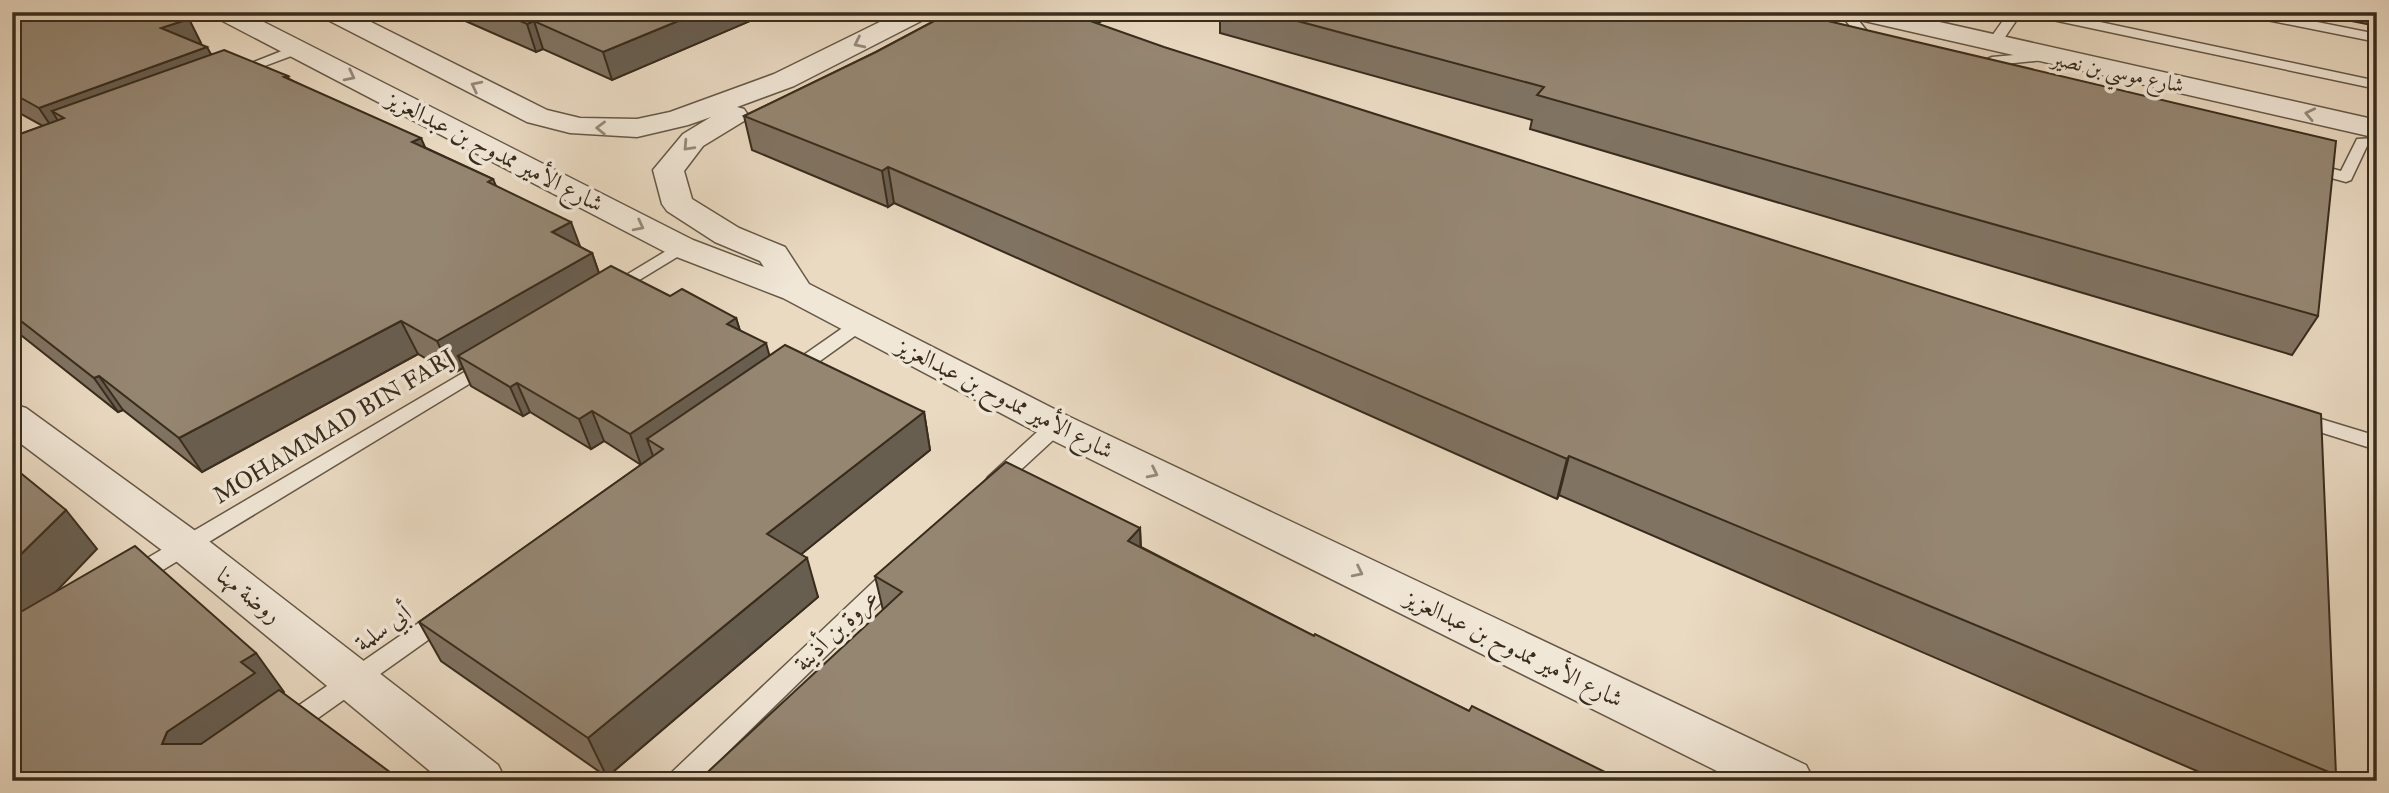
<svg xmlns="http://www.w3.org/2000/svg" width="2389" height="793" font-family="'IM FELL Great Primer',Amiri,serif">
	<style>
		.lines { fill: none; stroke-linecap: round; stroke-linejoin: round }
		.service-casing { stroke: #655846; stroke-width: 3 }
		.minor-casing { stroke: #655846; stroke-width: 3 }
		.tertiary-casing { stroke: #655846; stroke-width: 3 }
		.service { fill: #f1e7d7; fill-rule: evenodd }
		.minor { fill: #f1e7d7; fill-rule: evenodd }
		.tertiary { fill: #f1e7d7; fill-rule: evenodd }
		.wall { fill: #807362; stroke: #392c1c; stroke-width: 2 }
		.shaded-wall { fill: #685e50; stroke: #392c1c; stroke-width: 2 }
		.building { fill: #958672; stroke: #392c1c; stroke-width: 2 }
		.oneway { stroke: #958a7a }
		.labels { text-anchor: middle; stroke-width: 7; stroke-linejoin: round; paint-order: stroke }
		.far-street-label { font-size: 21px; fill: #392c1c; stroke: #f1e7d7 }
		.street-label { font-size: 24px; fill: #392c1c; stroke: #f1e7d7 }
	</style>
	<rect width="100%" height="100%" fill="#eadac2"/>
	<filter id="stains"><feTurbulence type="fractalNoise" baseFrequency=".00286" numOctaves="4"/><feColorMatrix values="0 0 0 0 .2 0 0 0 0 .09 0 0 0 0 .02 0 0 0 .5 -.17"/></filter>
	<radialGradient id="worn" r=".72"><stop offset=".6" stop-color="#630" stop-opacity="0"/><stop offset="1" stop-color="#630" stop-opacity=".3"/></radialGradient>
	<g class="lines">
		<g class="service-casing">
			<path id="service" d="M1839,12H1852L1870,35L1875,53L1873,56H1863L1858,36Z
				M2009,12H2022L1999,46H1989L1987,43Z
				M2028,12H2053L2377,81V89L2034,16Z
				M2241,12H2267L2377,34V42L2247,16Z
				M297,45L302,46V52L238,76H228L226,73Z
				M2048,52L2055,56L2053,59L1994,65L1971,73L1964,69L1992,57Z
				M2377,138V146H2367L2351,180L2346,182L2302,170L2299,167L2307,162L2341,171L2357,139Z
				M681,242L687,243L689,247L687,251L618,293H606L603,289Z
				M860,319L866,320L869,324L866,328L799,376H785L783,372L785,368L854,320Z
				M490,357L497,359L499,363L497,367L143,582L135,584L127,582L124,576L127,570Z
				M2298,412L2377,436V450L2291,423L2288,418L2291,413Z
				M1056,419L1063,421L1066,426L1063,431L1002,487L995,489L988,487L985,482L988,477L1049,421Z
				M896,566L904,568L907,574L904,580L698,781H667L671,773L888,568Z
				M444,608L452,611L456,617L452,623L297,733L288,736L279,733L275,726L279,719L436,611Z"/>
		</g>
		<g class="minor-casing">
			<path id="minor" d="M12,404L26,408L201,535L498,765L506,781H442L171,557L12,437Z"/>
		</g>
		<g class="tertiary-casing">
			<path id="tertiary" d="M212,12H244L693,240L764,267L760,261L715,242L667,211L662,204L653,170L683,134L711,117L688,125L637,137L570,133L527,122L322,17L319,12H351L547,110L580,118L637,119L670,112L774,74L900,12H932L929,17L794,86L737,107L744,109L748,115L744,121L703,146L684,171L692,199L739,228L785,247L809,284L1070,417L1806,765L1814,781H1737L1042,435L783,298L669,254L215,17Z
				M1848,12H1895L2377,120V138L1860,20L1851,17Z"/>
		</g>
		<use href="#service" class="service"/>
		<use href="#minor" class="minor"/>
		<use href="#tertiary" class="tertiary"/>
	</g>
	<path class="wall" d="M12,12L201,43H198L211,54L288,76L289,79L426,148L493,179L496,186L580,247L592,253L599,273L736,318L740,331L769,356L924,412L930,450L801,554L818,597L607,777L441,661L419,622L641,465L604,441L591,449L530,412L523,416L471,386L463,368L452,374L418,354L202,472L123,410L118,412L12,328V137L43,126L12,109Z
		M445,12H771L612,80L543,49L536,52Z
		M951,12H1116L1097,24L2336,775L2330,781H2220L1559,495L1557,499L894,203L888,207L752,150L744,116L876,52Z
		M1220,12H1790L2318,316L2292,355L1530,129L1532,120L1220,33Z
		M2306,12H2377V26Z
		M1140,528L1141,547L1314,636L1469,711L1623,781L883,610L875,576Z"/>
	<path class="shaded-wall" d="M700,12H771L612,80L603,52Z
		M1061,12H1078L1080,33Z
		M1093,12H1116L1093,26Z
		M189,19L201,43L174,52L161,28Z
		M534,21L543,49L536,52L527,24Z
		M207,47L220,71L64,118L52,111L63,129L55,132L39,108Z
		M421,138L434,168L412,142Z
		M888,167L894,203L888,207L882,171Z
		M571,222L583,254L552,232Z
		M592,253L603,285L458,356L463,368L452,374L437,341Z
		M736,318L745,347L727,324Z
		M401,321L418,354L202,472L179,438Z
		M766,343L774,372L647,439L653,456L641,465L630,434Z
		M99,376L123,410L118,412L94,378Z
		M517,383L530,412L523,416L510,387Z
		M592,411L604,441L591,449L579,419Z
		M924,412L930,450L778,573L767,534Z
		M1569,456L1559,495L1557,499L1567,459Z
		M66,510L97,549L25,624L12,632V563Z
		M1140,528L1141,562L1128,541Z
		M807,558L818,597L607,777L588,738Z
		M256,653L284,692L275,699L200,771L162,744L167,732L241,662Z"/>
	<path class="building" d="M12,12H174L189,19L161,28L207,47L39,108L12,93Z
		M499,12H700L603,52L534,21L527,24Z
		M951,12H1065L1164,47L2321,414L2336,775L1569,456L1567,459L888,167L882,171L744,116L876,52Z
		M1264,12H1790L2336,141L2318,316L1537,95L1544,87Z
		M224,50L288,76L284,77L421,138L412,142L493,179L488,182L571,222L552,232L592,253L437,341L401,321L179,438L99,376L94,378L12,314V137L64,118L52,111Z
		M611,266L670,296L682,289L736,318L727,324L766,343L630,434L592,411L579,419L517,383L510,387L458,356Z
		M785,345L924,412L767,534L807,558L588,738L419,622L663,449L647,439Z
		M1006,462L1140,528L1128,541L1314,636L1315,634L1469,711L1472,706L1623,781H698L902,592L875,576Z
		M12,466L66,510L12,563Z
		M135,546L256,653L241,662L255,673L167,732L162,744H201L279,690L402,781H12V617Z"/>
	<defs><path id="oneway-chevron" d="M-2-3.5L2.5 0L-2 3.5" fill="none" stroke-width="1.6" stroke-linecap="round" stroke-linejoin="round" transform="scale(1.75)"/></defs>
	<g class="oneway">
		<use href="#oneway-chevron" transform="translate(859 43) rotate(154)"/>
		<use href="#oneway-chevron" transform="translate(350 76) rotate(27)"/>
		<use href="#oneway-chevron" transform="translate(476 86) rotate(-153)"/>
		<use href="#oneway-chevron" transform="translate(2310 114) rotate(-168)"/>
		<use href="#oneway-chevron" transform="translate(601 128) rotate(-179)"/>
		<use href="#oneway-chevron" transform="translate(688 146) rotate(133)"/>
		<use href="#oneway-chevron" transform="translate(639 226) rotate(27)"/>
		<use href="#oneway-chevron" transform="translate(1153 473) rotate(26)"/>
		<use href="#oneway-chevron" transform="translate(1358 572) rotate(26)"/>
	</g>
	<g class="labels">
		<g class="far-street-label">
			<text transform="translate(2118 72) rotate(12)" y="7">شارع موسي بن نصير</text>
		</g>
		<g class="street-label">
			<text transform="translate(495 151) rotate(27)" y="8">شارع الأمير ممدوح بن عبدالعزيز</text>
			<text transform="translate(1005 398) rotate(27)" y="8">شارع الأمير ممدوح بن عبدالعزيز</text>
			<text transform="translate(334 426) rotate(-31)" y="8">MOHAMMAD BIN FARJ</text>
			<text transform="translate(249 595) rotate(38)" y="8">روضة مهنا</text>
			<text transform="translate(383 628) rotate(-35)" y="8">أبي سلمة</text>
			<text transform="translate(836 630) rotate(-44)" y="8">عروة بن أذينة</text>
			<text transform="translate(1514 648) rotate(26)" y="8">شارع الأمير ممدوح بن عبدالعزيز</text>
		</g>
	</g>
	<rect width="2389" height="793" fill="none" stroke="#eadac2" stroke-width="42"/>
	<rect x="14" y="14" width="2361" height="765" fill="none" stroke="#392c1c" stroke-width="3.5"/>
	<rect x="21" y="21" width="2347" height="751" fill="none" stroke="#392c1c" stroke-width="2"/>
	<rect width="100%" height="100%" filter="url(#stains)"/>
	<rect width="100%" height="100%" fill="url(#worn)"/>
</svg>
